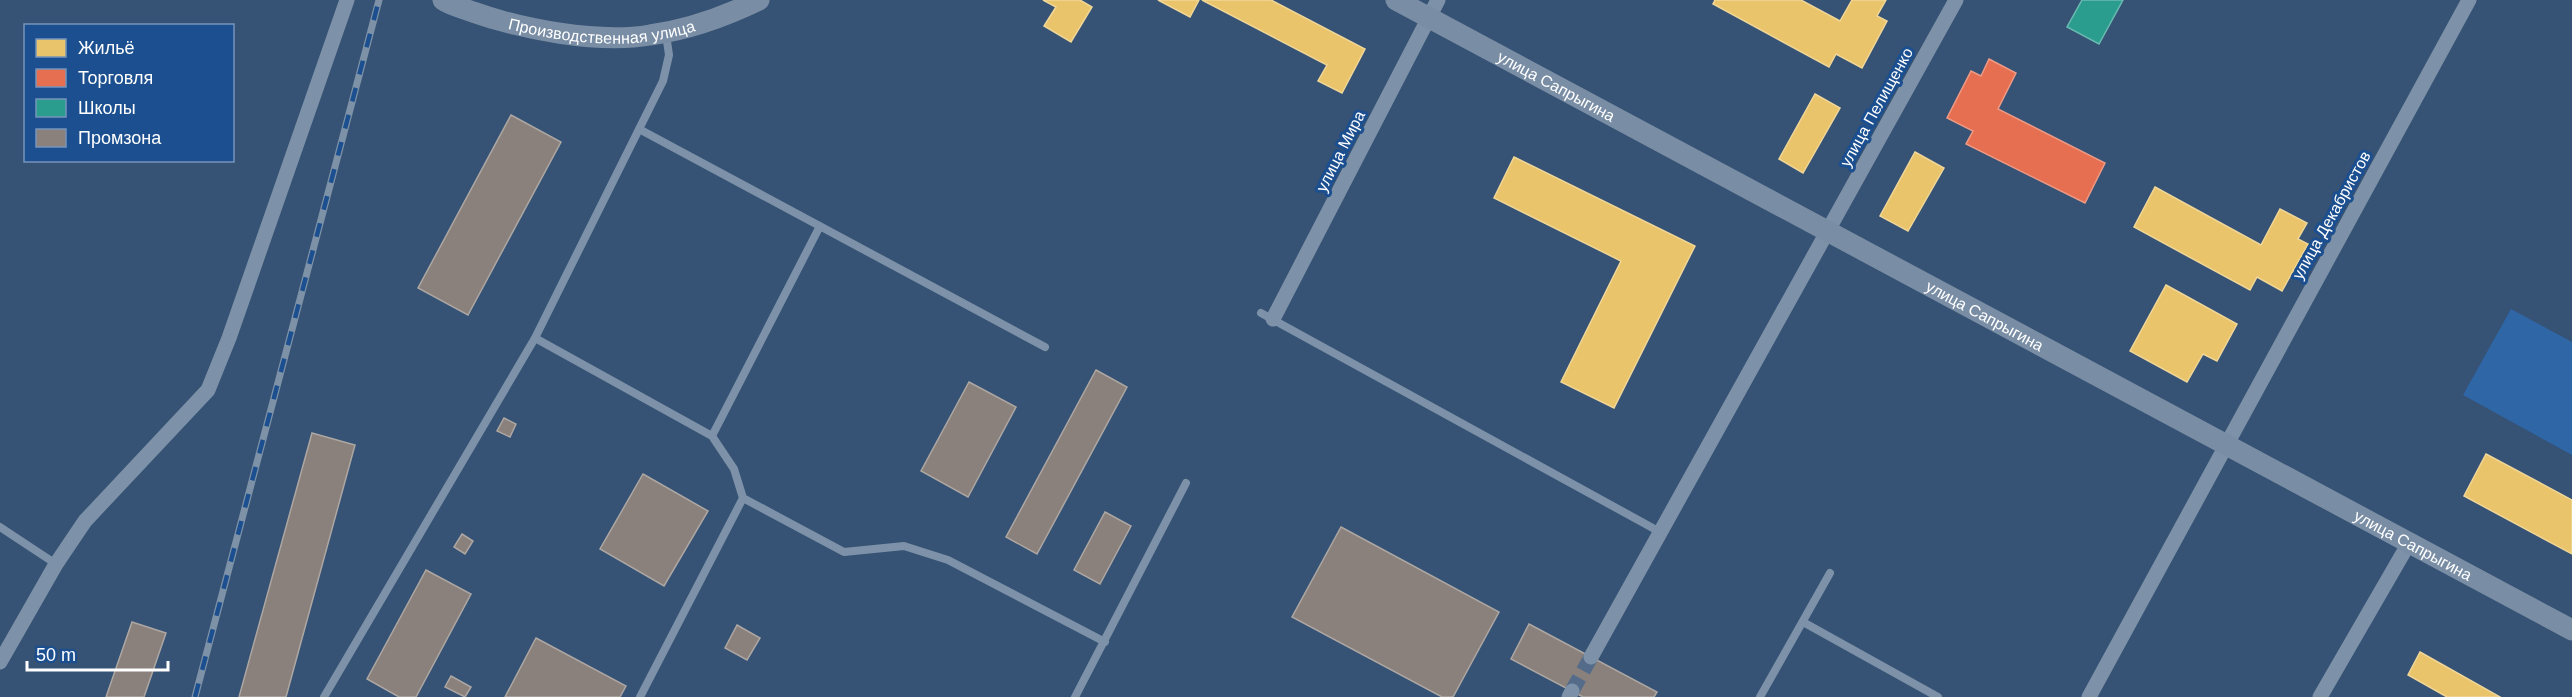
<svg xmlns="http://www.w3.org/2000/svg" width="2572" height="697" font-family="Arial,sans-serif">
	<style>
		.green { fill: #2f66a5 }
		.homes { fill: #e9c46a; stroke: #f0d697; stroke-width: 1.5 }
		.shops { fill: #e76f51; stroke: #ee9a85; stroke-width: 1.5 }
		.schools { fill: #2a9d8f; stroke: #6abab1; stroke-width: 1.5 }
		.industry { fill: #8a817c; stroke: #ada7a3; stroke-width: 1.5 }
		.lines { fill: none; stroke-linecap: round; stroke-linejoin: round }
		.street-tunnel { stroke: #546c89; stroke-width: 15; stroke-dasharray: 15 8; stroke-linecap: butt }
		.lane { stroke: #7d92a8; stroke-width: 8 }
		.street { stroke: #7d92a8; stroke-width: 15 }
		.secondary { stroke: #798da4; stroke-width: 21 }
		.rail-casing { stroke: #7e92a7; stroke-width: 7 }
		.rail { stroke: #1b4f8f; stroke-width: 4.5; stroke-dasharray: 14; stroke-linecap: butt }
		.labels { text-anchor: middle; stroke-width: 6; stroke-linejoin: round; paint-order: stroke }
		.street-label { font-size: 16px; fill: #fff; stroke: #1b4f8f }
	</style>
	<rect width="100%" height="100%" fill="#365274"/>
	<path class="green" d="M2511,309L2572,342V455L2463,395Z"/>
	<path class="homes" d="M1043,0H1080L1092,7L1071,42L1044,26L1056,7Z
		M1158,0H1199L1190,17Z
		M1202,0H1271L1365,49L1342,93L1318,81L1327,65Z
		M1715,0H1801L1840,21L1852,0H1886L1877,16L1887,21L1862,68L1836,54L1829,67L1713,4Z
		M1815,94L1840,108L1803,173L1779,159Z
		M1915,152L1944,168L1908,231L1880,216Z
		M1514,157L1695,246L1614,408L1561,382L1621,261L1494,198Z
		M2155,187L2261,245L2280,209L2307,223L2298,239L2308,244L2282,291L2257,277L2250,290L2134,227Z
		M2166,285L2237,324L2217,361L2203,354L2187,382L2130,351Z
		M2486,454L2572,500V554L2464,496Z
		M2420,652L2500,697H2447L2408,675Z"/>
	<path class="shops" d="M1989,59L2016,73L1998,109L2105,163L2085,203L1966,144L1973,131L1947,118L1971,71L1981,76Z"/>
	<path class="schools" d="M2082,0H2123L2099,44L2067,27Z"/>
	<path class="industry" d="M511,115L561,142L468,315L418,288Z
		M1096,370L1127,387L1037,554L1006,537Z
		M969,382L1016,407L968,497L921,471Z
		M504,418L516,424L510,437L497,431Z
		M312,433L355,445L286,697H239Z
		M643,474L708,511L664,586L600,549Z
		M1105,512L1131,526L1100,584L1074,570Z
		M1341,527L1499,612L1453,697H1442L1292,617Z
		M462,534L473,541L465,554L454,547Z
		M426,570L471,594L416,697H399L367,679Z
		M132,622L166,633L144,697H106Z
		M1529,624L1657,692L1654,697H1583L1511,659Z
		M737,625L760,638L747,660L725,648Z
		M536,638L626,686L620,697H505Z
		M451,676L471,687L465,697L445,687Z"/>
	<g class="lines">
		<path class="street-tunnel" d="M1572,691L1591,657"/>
		<path class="lane" d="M639,129L1045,347
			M1261,313L1660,532
			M535,338L712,436L734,469L743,498L844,552L904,546L948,560L1105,642
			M712,436L820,226
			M0,527L56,564
			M1803,622L1938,697
			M324,697L535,338L663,81L669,55L666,34
			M640,697L743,498
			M1075,697L1186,483
			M1760,697L1830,573"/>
		<path class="street" d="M1273,319L1438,0
			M1591,657L1956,0
			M0,662L56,564L85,521L208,390L229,338L347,0
			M1569,697L1572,691
			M2089,697L2469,0
			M2320,697L2409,543"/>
		<g class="secondary">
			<path id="s1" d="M443,0C452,6 463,8 473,12C521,29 598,44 650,35C686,30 726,16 759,0"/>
			<path id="s2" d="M1396,0L2572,630"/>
		</g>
		<g class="rail-casing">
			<path id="rail" d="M195,697L379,0"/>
		</g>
		<use href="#rail" class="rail"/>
	</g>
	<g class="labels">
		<g class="street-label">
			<text dy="6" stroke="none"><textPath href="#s1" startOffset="164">Производственная улица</textPath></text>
			<text dy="6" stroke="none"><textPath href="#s2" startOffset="182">улица Сапрыгина</textPath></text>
			<text transform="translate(1876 107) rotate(-61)" y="6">улица Пелищенко</text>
			<text transform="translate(1340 151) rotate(-63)" y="6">улица Мира</text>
			<text transform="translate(2331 215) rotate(-61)" y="6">улица Декабристов</text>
			<text dy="6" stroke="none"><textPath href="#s2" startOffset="668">улица Сапрыгина</textPath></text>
			<text dy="6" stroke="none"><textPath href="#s2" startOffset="1154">улица Сапрыгина</textPath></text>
		</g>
	</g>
	<rect x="24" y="24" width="210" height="138" fill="#1b4f8f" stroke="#7695bc" stroke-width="1.5"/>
	<rect x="36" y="39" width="30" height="18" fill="#e9c46a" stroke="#7695bc" stroke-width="1.5"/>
	<text x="78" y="54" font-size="18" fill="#ffffff">Жильё</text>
	<rect x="36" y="69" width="30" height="18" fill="#e76f51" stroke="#7695bc" stroke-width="1.5"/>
	<text x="78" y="84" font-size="18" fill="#ffffff">Торговля</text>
	<rect x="36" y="99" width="30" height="18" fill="#2a9d8f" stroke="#7695bc" stroke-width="1.5"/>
	<text x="78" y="114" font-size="18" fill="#ffffff">Школы</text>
	<rect x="36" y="129" width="30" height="18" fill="#8a817c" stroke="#7695bc" stroke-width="1.5"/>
	<text x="78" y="144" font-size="18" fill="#ffffff">Промзона</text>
	<path d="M27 661v9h141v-9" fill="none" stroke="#ffffff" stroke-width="3"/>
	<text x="36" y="661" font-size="18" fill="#ffffff" stroke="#1b4f8f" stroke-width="4.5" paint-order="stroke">50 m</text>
</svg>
